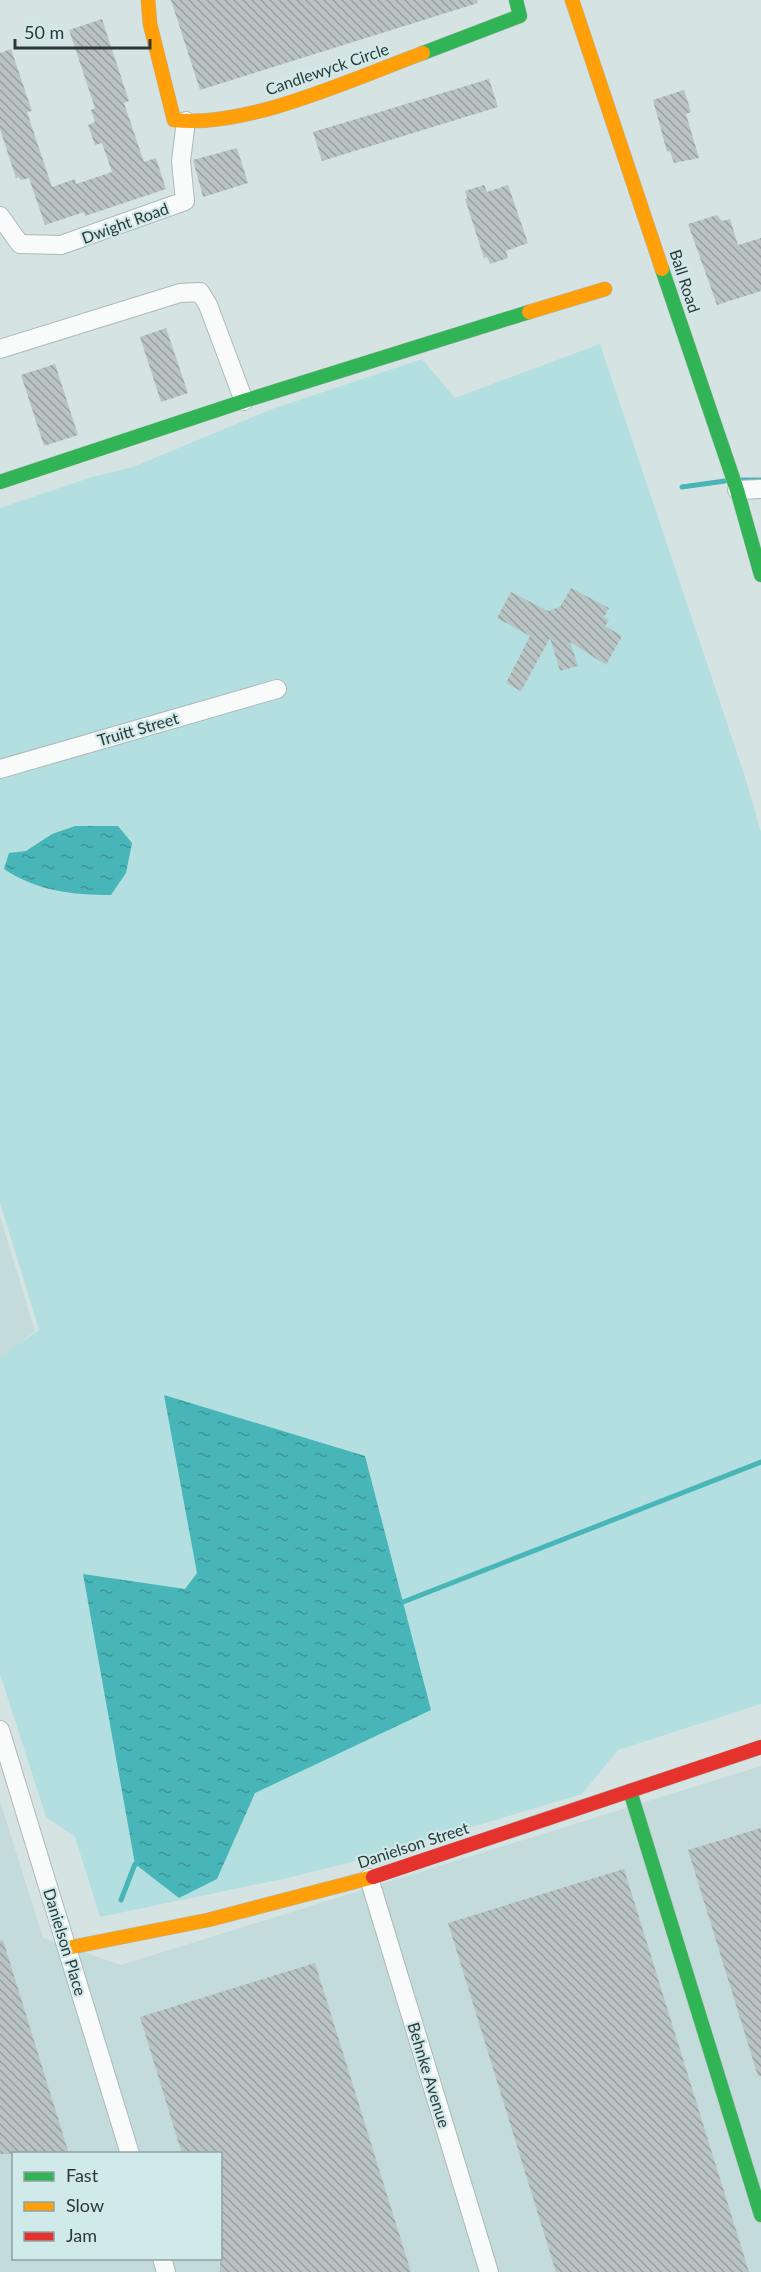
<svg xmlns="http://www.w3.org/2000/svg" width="761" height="2272" font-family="Lato,sans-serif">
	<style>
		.built { fill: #c3dbdb; fill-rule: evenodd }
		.green { fill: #b3dfe0 }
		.water { fill: url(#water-ripples) }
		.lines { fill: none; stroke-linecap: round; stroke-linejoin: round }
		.stream { stroke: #48b6b8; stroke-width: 5 }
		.building { fill: url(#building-back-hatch) }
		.street-casing { stroke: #aeb9b9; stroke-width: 20 }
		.fast-casing { stroke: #aeb9b9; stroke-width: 15 }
		.slow-casing { stroke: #aeb9b9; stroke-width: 15 }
		.jam-casing { stroke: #aeb9b9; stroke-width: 15 }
		.street { stroke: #f9fbfb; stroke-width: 18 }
		.fast { stroke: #30b455; stroke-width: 14 }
		.slow { stroke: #ff9f0a; stroke-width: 14 }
		.jam { stroke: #e5322d; stroke-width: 14 }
		.labels { text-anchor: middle; stroke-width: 4.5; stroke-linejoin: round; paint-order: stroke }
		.street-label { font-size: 16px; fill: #2e3838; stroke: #d0e9e9 }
	</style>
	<defs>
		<pattern id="water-ripples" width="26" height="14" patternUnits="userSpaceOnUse" patternTransform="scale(1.5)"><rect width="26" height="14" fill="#48b6b8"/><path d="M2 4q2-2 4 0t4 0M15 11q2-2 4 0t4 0" fill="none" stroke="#3c9597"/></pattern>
		<pattern id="building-back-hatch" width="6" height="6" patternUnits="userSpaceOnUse" patternTransform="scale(1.5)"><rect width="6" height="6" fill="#b9c3c3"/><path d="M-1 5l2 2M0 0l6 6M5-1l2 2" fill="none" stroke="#979f9f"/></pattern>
	</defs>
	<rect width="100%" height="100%" fill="#d6e3e3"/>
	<path class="built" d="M0,1216L35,1331L0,1359Z
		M761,1766V2272H0V1801L43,1938L121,1965ZM14,2154H220V2258H14Z"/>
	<path class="green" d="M600,344L745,777L761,832V1704L618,1750L582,1794L368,1858L287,1878L100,1917L75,1837L46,1817L0,1674V1357L39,1330L0,1203V508L89,478L133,467L272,409L422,359L455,398Z"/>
	<path class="water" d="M75,826H118L132,843L126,873L111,895C72,895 37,891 4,869L9,853L26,851L52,834Z
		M164,1395L365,1456L431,1710L255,1793L217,1879L179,1898L135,1864L83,1574L185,1589L197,1573Z"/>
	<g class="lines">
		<path class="stream" d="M740,480H761
			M682,487L725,481
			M403,1602L761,1462
			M121,1900L135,1864"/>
	</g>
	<path class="building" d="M171,0H477L478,3L200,90Z
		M102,19L129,101L124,103L144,162L156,158L166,189L85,216L84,212L45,225L29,178L21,180L19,177L16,178L0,129V53L11,49L32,111L27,112L52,187L75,179L76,184L112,172L102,143L95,145L88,125L95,122L91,110L95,108L69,30Z
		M489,79L498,107L322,161L313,132Z
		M684,90L691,112L686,114L699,158L674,163L670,151L667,152L653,100Z
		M237,148L248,183L203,197L193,160Z
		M484,185L487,192L508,185L528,243L506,251L508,258L490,264L487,257L484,258L465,199L467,198L465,191Z
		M717,215L722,221L730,219L738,245L761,238V291L717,305L688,224Z
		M166,328L188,393L161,402L140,337Z
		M55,364L78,435L44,446L21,375Z
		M571,588L609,608L604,617L609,620L605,626L622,636L606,665L570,642L578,666L560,671L550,638L521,691L506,683L530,636L497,618L511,592L548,611L560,607Z
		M761,1828V2076H758L688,1850Z
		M624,1869L749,2272H556L448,1923Z
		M3,1940L69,2154H0V1941Z
		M315,1963L411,2272H220V2154H182L140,2017Z"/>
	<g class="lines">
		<g class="street-casing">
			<path id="street" d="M0,216L20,244L61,245L185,201L181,161L186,121
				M0,349L180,293L200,292L208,305L244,401
				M737,490L761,489
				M0,769L277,689
				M0,1730L130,2154
				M369,1878L489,2272
				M162,2258L166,2272"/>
		</g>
		<g class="fast-casing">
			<path id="fast" d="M423,53L520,16L516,0
				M662,269L737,490L761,575
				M0,482L244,401L529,312
				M630,1791L761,2215"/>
		</g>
		<g class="slow-casing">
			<path id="slow" d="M148,0L150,24L174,120C246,129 355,78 423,53
				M572,0L662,269
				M529,312L605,289
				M67,1948L208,1920L373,1877"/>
		</g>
		<g class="jam-casing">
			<path id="jam" d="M373,1877L761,1747"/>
		</g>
		<use href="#street" class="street"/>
		<use href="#fast" class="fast"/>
		<use href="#slow" class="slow"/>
		<use href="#jam" class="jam"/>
	</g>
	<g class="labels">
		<g class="street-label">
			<text transform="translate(327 69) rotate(-19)" y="6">Candlewyck Circle</text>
			<text transform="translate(125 223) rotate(-20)" y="6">Dwight Road</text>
			<text transform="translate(685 281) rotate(72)" y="6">Ball Road</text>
			<text transform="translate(138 729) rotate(-16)" y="6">Truitt Street</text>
			<text transform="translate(413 1845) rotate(-18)" y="6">Danielson Street</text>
			<text transform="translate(65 1942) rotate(73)" y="6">Danielson Place</text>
			<text transform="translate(429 2075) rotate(73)" y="6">Behnke Avenue</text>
		</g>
	</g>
	<rect x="12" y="2152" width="210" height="108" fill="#d0e9e9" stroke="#8fa2a2" stroke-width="1.5"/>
	<rect x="24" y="2172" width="30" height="9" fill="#30b455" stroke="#8fa2a2" stroke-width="1.5"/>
	<text x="66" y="2182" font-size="18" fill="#2e3838">Fast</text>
	<rect x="24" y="2202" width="30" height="9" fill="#ff9f0a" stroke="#8fa2a2" stroke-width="1.5"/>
	<text x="66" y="2212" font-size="18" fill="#2e3838">Slow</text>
	<rect x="24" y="2232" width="30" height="9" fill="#e5322d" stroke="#8fa2a2" stroke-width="1.5"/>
	<text x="66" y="2242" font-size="18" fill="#2e3838">Jam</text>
	<path d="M15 39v9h135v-9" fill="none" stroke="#2e3838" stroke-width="3"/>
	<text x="24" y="39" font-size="18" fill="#2e3838" stroke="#d0e9e9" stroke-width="4.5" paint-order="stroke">50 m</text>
</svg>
